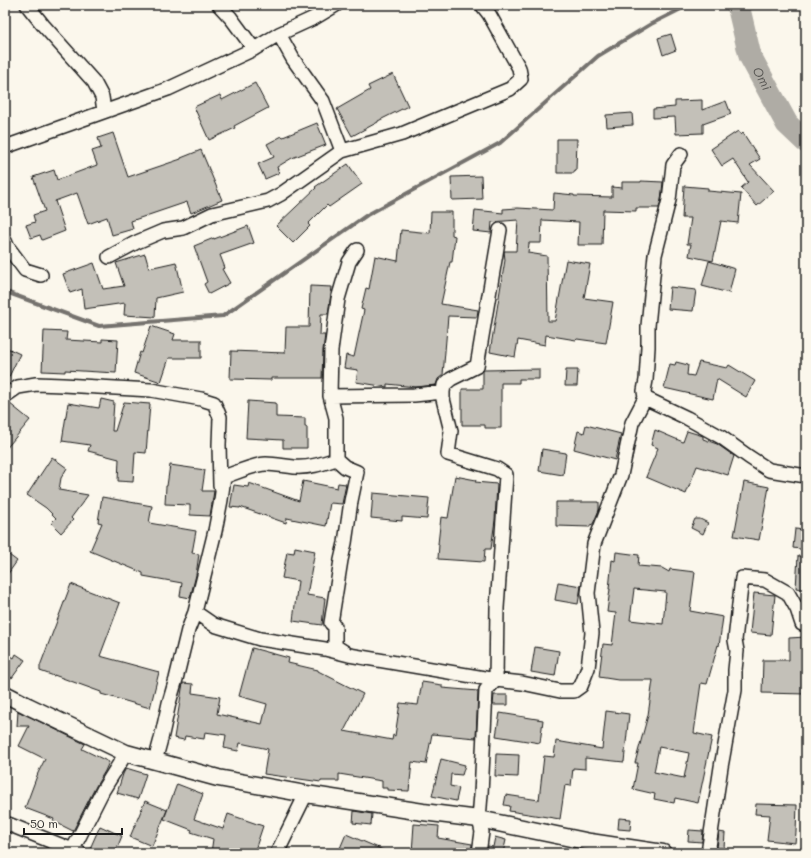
<svg xmlns="http://www.w3.org/2000/svg" width="811" height="858" font-family="Mali,sans-serif">
	<style>
		.lines { fill: none; stroke-linecap: round; stroke-linejoin: round }
		.stream { stroke: #74726e; stroke-width: 4 }
		.river { stroke: #afaca5; stroke-width: 23 }
		.building { fill: #c3c0b8; stroke: #1c1c1c; fill-rule: evenodd }
		.minor-casing { stroke: #1c1c1c; stroke-width: 16 }
		.tertiary-casing { stroke: #1c1c1c; stroke-width: 19 }
		.minor { stroke: #fbf7ec; stroke-width: 13 }
		.tertiary { stroke: #fbf7ec; stroke-width: 16 }
		.labels { text-anchor: middle; stroke-width: 3; stroke-linejoin: round; paint-order: stroke }
		.water-label { font-size: 13px; font-style: italic; fill: #575653; stroke: #fbf7ec }
	</style>
	<rect width="100%" height="100%" fill="#fbf7ec"/>
	<filter id="ink" filterUnits="userSpaceOnUse"><feTurbulence type="fractalNoise" baseFrequency=".025" numOctaves="2"/><feDisplacementMap in="SourceGraphic" scale="8" xChannelSelector="R" yChannelSelector="G"/><feConvolveMatrix kernelMatrix="1 2 1 2 8 2 1 2 1" color-interpolation-filters="sRGB"/></filter>
	<g filter="url(#ink)">
		<g class="lines">
			<path class="stream" d="M5,292H6L99,326L223,316L367,215L500,143L598,56L651,24L689,5"/>
			<path class="river" id="s1" d="M738,5L750,56L787,124L806,142"/>
		</g>
		<path class="building" d="M671,34L676,50L663,55L658,38Z
			M393,74L408,106L378,121V122L352,136L337,109L370,90L368,86Z
			M255,83L268,108L234,126L235,128L209,140L194,107L220,95L222,100Z
			M702,100V110L726,101L731,114L703,124V133L676,134L675,117L653,118V109L675,107V101Z
			M632,113L633,125L607,127L606,115Z
			M317,123L326,145L292,158L277,167L279,173L265,179L258,164L274,157L267,144L282,136L283,137Z
			M738,131L741,135L743,133L760,159L750,165L774,191L757,206L741,188L748,182L733,159L722,166L711,149Z
			M113,133L128,177L181,159V158L201,150L222,200L191,213L187,202L131,221L133,229L112,235L107,217L88,224L77,193L55,201L65,231L42,240L40,235L31,238L26,225L35,222L33,215L45,211L33,177L54,170L57,180L97,165L92,151L101,148L98,138Z
			M557,139H577L576,170L574,171V173H557Z
			M348,164L362,184L329,207L327,205L308,224L310,226L293,243L276,226L316,188L315,187Z
			M481,176L482,199L452,200L451,177Z
			M641,181L663,182L661,200L659,208H636V211L603,210L602,245H578L579,222L542,220L541,243H529L528,253L547,256L548,321H555L566,260L590,264L584,298L613,302L606,343L577,339L576,340L546,335L545,345L518,340L515,357L490,352L505,260L504,251H516L518,220L492,222L491,233L473,231L475,210L503,213V209L518,208L553,210L554,193L574,195V196L612,197V187L622,188V182H641Z
			M684,186L708,188V191L741,194L738,223L721,221L713,261L689,256L691,244H687L691,218H682Z
			M431,212H452V235L455,236L452,262H450L441,304L478,310L477,317L448,316L443,375L438,379L436,385L416,387L387,384V387L356,382L358,370L344,368L346,355L354,357L364,310L361,309L366,288L369,289L375,256L398,261L401,230L430,233Z
			M248,226L254,243L220,255L225,268L222,269L230,283L209,294L204,284L207,282L194,246L214,238V239Z
			M145,254L149,268L176,262L183,292L156,298L155,317L124,315L125,303L84,309L82,289L70,293L63,274L94,263L103,289L124,286L116,263Z
			M709,261L735,269L729,293L702,286Z
			M310,286L332,287L328,314H321L320,335H325L323,350L322,378H271V380L230,379L231,351L285,353L286,327H309Z
			M670,287L696,290L693,311L668,309Z
			M151,326L175,334L173,340H201V358H169L161,382L134,373L140,352L142,353Z
			M44,331L67,332L66,340L102,342V339L118,340L116,373L65,370V372L42,371Z
			M5,347L20,354L5,385Z
			M676,362L688,365L687,375L694,376L699,362L727,368L729,365L755,381L746,397L717,379L713,399L664,388L670,364L675,365Z
			M539,369V379H519V383H501V428H485V425H462V389H483V371L484,370Z
			M566,370H578L577,386H565Z
			M101,399L114,402L112,431H115L124,402L150,404L146,453L135,452L133,482L118,481L119,459L88,451L90,445L62,441L68,403L99,408Z
			M248,401L276,403V417L305,418V427H307V448H283V440L246,438Z
			M9,403L30,420L5,450V404Z
			M586,425L621,434L615,460L574,449L578,431L584,433Z
			M655,430L683,442L687,431L703,436V439L717,444L734,456L728,475L697,466L686,494L646,477L658,448L651,445Z
			M542,449L566,453L563,475L539,471Z
			M52,457L67,468L61,478L59,490L88,495L71,518L73,520L61,533L51,523L56,518L46,508L27,495Z
			M170,465L205,470L202,491H214L210,516L190,515V505L165,504L166,486H167Z
			M455,476L476,480L475,482L497,484L495,520L491,549H485L484,562L438,559L439,544H438L441,517L448,518Z
			M303,481L337,488L338,483L346,484L342,504L330,503L326,526L287,518L286,523L240,507V508L230,507L234,485L248,487L249,483L299,501Z
			M744,482L769,487L759,540L734,536Z
			M373,493L429,498L427,519L402,517V521L371,518Z
			M102,497L152,506L149,523L196,531L192,553L199,554L196,575L190,598L180,596L182,583L143,576V573L90,551L102,523L98,522Z
			M556,502H599V510L593,524L590,525V527L556,526Z
			M695,519H700L708,523L703,534L691,528Z
			M795,529L806,530V550L793,548Z
			M295,547L315,551L307,595L325,598L322,625L293,621L298,581L282,578L287,552L294,553Z
			M5,552L17,561L5,578Z
			M616,552L639,555L638,566L662,568L669,572L670,569L695,572L690,611L723,617L719,646L718,645L707,684L701,683L694,733L712,737L698,803L675,798L674,803L654,799L655,794L633,789L638,763H635L648,715L653,680H618L599,677L603,644L612,645L616,613L607,612L610,589H609L612,560L615,561ZM634,589L666,592L663,624L630,620ZM659,747L689,753L684,778L654,772Z
			M798,556H806V590L796,588Z
			M558,582L581,586L578,604L555,600Z
			M71,584L120,603L100,656L159,672L150,708L101,694V692L54,675V676L40,671V666Z
			M754,593L775,595L771,635L750,633Z
			M806,637V694L762,693L763,660H789V638Z
			M535,647L559,651L555,676L531,672Z
			M252,648L289,658L288,663L318,670V671L363,694L344,731L392,740L393,735L395,736L400,703L418,705L422,682L442,685V688L478,691L476,738L432,734L426,764L412,762L409,791L387,790V788H382V781L339,774V781H321V782L264,774L268,749L240,743L238,751L224,748L226,735L205,732L204,739L185,736L184,740L174,738L183,683L193,684L192,693L220,697L217,714L262,724L267,704L239,696Z
			M5,652L14,658L16,654L25,660L12,678L5,674Z
			M494,695H508V705H493Z
			M18,711L85,744L82,749L109,762L105,771L96,786L73,831L53,821L54,819L25,808L38,773L45,759L19,746L29,726H17Z
			M606,711L629,714L624,762L585,758V769L573,768L571,786L565,785L560,819L509,811L510,806L504,805L506,795L539,800L544,756L554,757L556,741L602,749Z
			M500,713L543,720L540,743L496,736Z
			M496,754L519,755L518,777L495,776Z
			M441,759L465,765L462,775L451,774L450,786L459,788L456,801L432,796Z
			M126,768L146,774L138,799L117,793L123,774Z
			M177,784L203,794L194,819L223,829L228,814L263,826L254,853H211L213,839L191,832L192,830L164,819Z
			M145,801L167,810L152,846L130,837Z
			M756,804L797,805L796,832L795,843L767,840L770,815L755,814Z
			M354,811L372,814L371,825L353,823Z
			M619,818L631,819L630,830L618,829Z
			M414,824L439,826L438,838L472,844L471,853H412Z
			M100,826L122,836L115,853H88Z
			M689,830L703,831L702,842L688,841Z
			M719,832L725,833L724,848H717Z
			M346,834L390,853H338Z
			M495,837L506,840L503,853H487L488,846L493,847Z"/>
		<g class="lines">
			<g class="minor-casing">
				<path id="minor" d="M27,5L43,25L94,82L102,97L104,111
					M219,5L231,18L254,49
					M279,34L293,59L323,101L342,151
					M5,147L168,89L254,49L279,34L316,17L336,5
					M5,241L7,246L25,270L41,275
					M109,257L137,242L163,231L183,228L212,214L268,201L281,194L342,151L402,134L510,89L521,79L519,68L489,14L482,5
					M5,396L18,387L36,384L63,385L151,390L201,399L214,403L220,417L219,445L220,485
					M330,396L414,395L443,392
					M645,398L687,418L721,437L749,457L769,470L806,476
					M336,459L345,467L357,472L351,501L345,543L341,560L331,623L335,627V646L346,653
					M195,612L214,625L260,639L325,649L349,655L496,680L522,683L560,691H574L581,686L588,668L592,633L588,593L594,544L621,475L632,423L645,398L644,391L646,380L648,347V326L655,255L669,200L673,165L681,154
					M155,761L161,739L169,703L176,679L188,630L195,612L215,531L221,500L224,477C235,473 255,464 266,464C275,464 284,466 294,467C310,468 321,464 336,459V418L330,396L331,350L338,299L349,262L357,250
					M5,826L8,824L80,853
					M71,853L103,790L126,753
					M277,853L306,794
					M479,853L482,832L479,819L481,794L486,690L496,680L497,608L506,475L497,469L448,454L451,431L443,399V392L444,385L451,379L477,366L500,230
					M708,853L721,767L735,690V670L737,651L735,640L742,578L765,580L788,593L797,609L802,624L806,625"/>
			</g>
			<g class="tertiary-casing">
				<path id="tertiary" d="M5,694L28,706L126,753L218,778L306,794L423,812L479,819L590,842L663,853"/>
			</g>
			<use href="#minor" class="minor"/>
			<use href="#tertiary" class="tertiary"/>
		</g>
	</g>
	<g class="labels">
		<g class="water-label">
			<text dy="5" stroke="none"><textPath href="#s1" startOffset="78">Omi</textPath></text>
		</g>
	</g>
	<rect width="811" height="858" fill="none" stroke="#fbf7ec" stroke-width="20"/>
	<rect x="10" y="10" width="791" height="838" fill="none" stroke="#1c1c1c" stroke-width="1.5" filter="url(#ink)"/>
	<path d="M24 828v6h98v-6" fill="none" stroke="#1c1c1c" stroke-width="2"/>
	<text x="30" y="828" font-size="12" fill="#1c1c1c" stroke="#fbf7ec" stroke-width="3" paint-order="stroke">50 m</text>
</svg>
